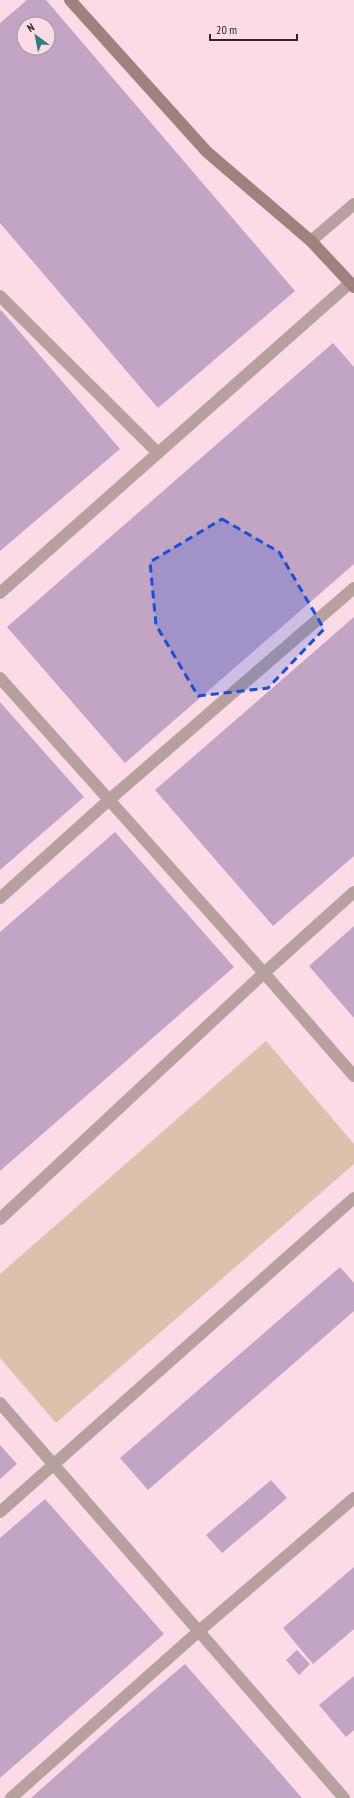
<svg xmlns="http://www.w3.org/2000/svg" width="354" height="1798" font-family="'PT Sans Narrow',sans-serif">
	<style>
		.green { fill: #dcc1ad }
		.building { fill: #c2a4c5; fill-rule: evenodd }
		.lines { fill: none; stroke-linecap: round; stroke-linejoin: round }
		.street { stroke: #b7a19f; stroke-width: 12 }
		.secondary { stroke: #a0817d; stroke-width: 12 }
		.marked { fill: #1d4ed8; fill-opacity: 0.2; stroke: #1d4ed8; stroke-width: 3; stroke-dasharray: 8 5; stroke-linejoin: round }
	</style>
	<rect width="100%" height="100%" fill="#fcdae6"/>
	<path class="green" d="M266,1041L354,1144V1164L56,1423L0,1358V1274Z"/>
	<path class="building" d="M27,0H46L295,291L158,408L0,223V23ZM24,24H48V48H24Z
		M1,310L120,449L0,551V311Z
		M333,343L354,367V564L125,763L7,627Z
		M354,617V856L273,926L155,790Z
		M0,702L84,797L0,870Z
		M115,832L234,967L0,1171V932Z
		M354,926V1018L309,966Z
		M340,1267L354,1283V1311L148,1490L120,1458Z
		M0,1445L17,1464L0,1479Z
		M271,1480L287,1498L222,1553L206,1535Z
		M45,1499L164,1634L0,1778V1538Z
		M354,1567V1629L313,1664L283,1628Z
		M297,1650L310,1664L299,1675L286,1660Z
		M185,1664L302,1798H31L119,1720Z
		M354,1676V1730L346,1737L319,1705Z"/>
	<g class="lines">
		<path class="street" d="M311,241L354,204
			M0,296L158,453
			M0,593L350,283
			M0,678L264,973L354,1076
			M0,898L109,800L354,588
			M0,1219L264,973L354,892
			M0,1403L344,1798
			M0,1512L354,1198
			M11,1798L199,1631L354,1498"/>
		<path class="secondary" d="M70,0L207,152L311,241L354,287"/>
	</g>
	<path class="marked" d="M222,519L279,552L324,629L268,688L198,696L156,625L150,562Z"/>
	<g transform="translate(36 36) rotate(328)"><circle r="19" fill="#fcdae6" stroke="#ab919a"/>
	<path d="M0-3L7 15L0 10L-7 15Z" fill="#337d80"/>
	<text y="-6" font-size="11" font-weight="bold" text-anchor="middle" fill="#312429">N</text>
	</g>
	<path d="M210 34v6h87v-6" fill="none" stroke="#312429" stroke-width="2"/>
	<text x="216" y="34" font-size="12" fill="#312429" stroke="#fcdae6" stroke-width="3" paint-order="stroke">20 m</text>
</svg>
